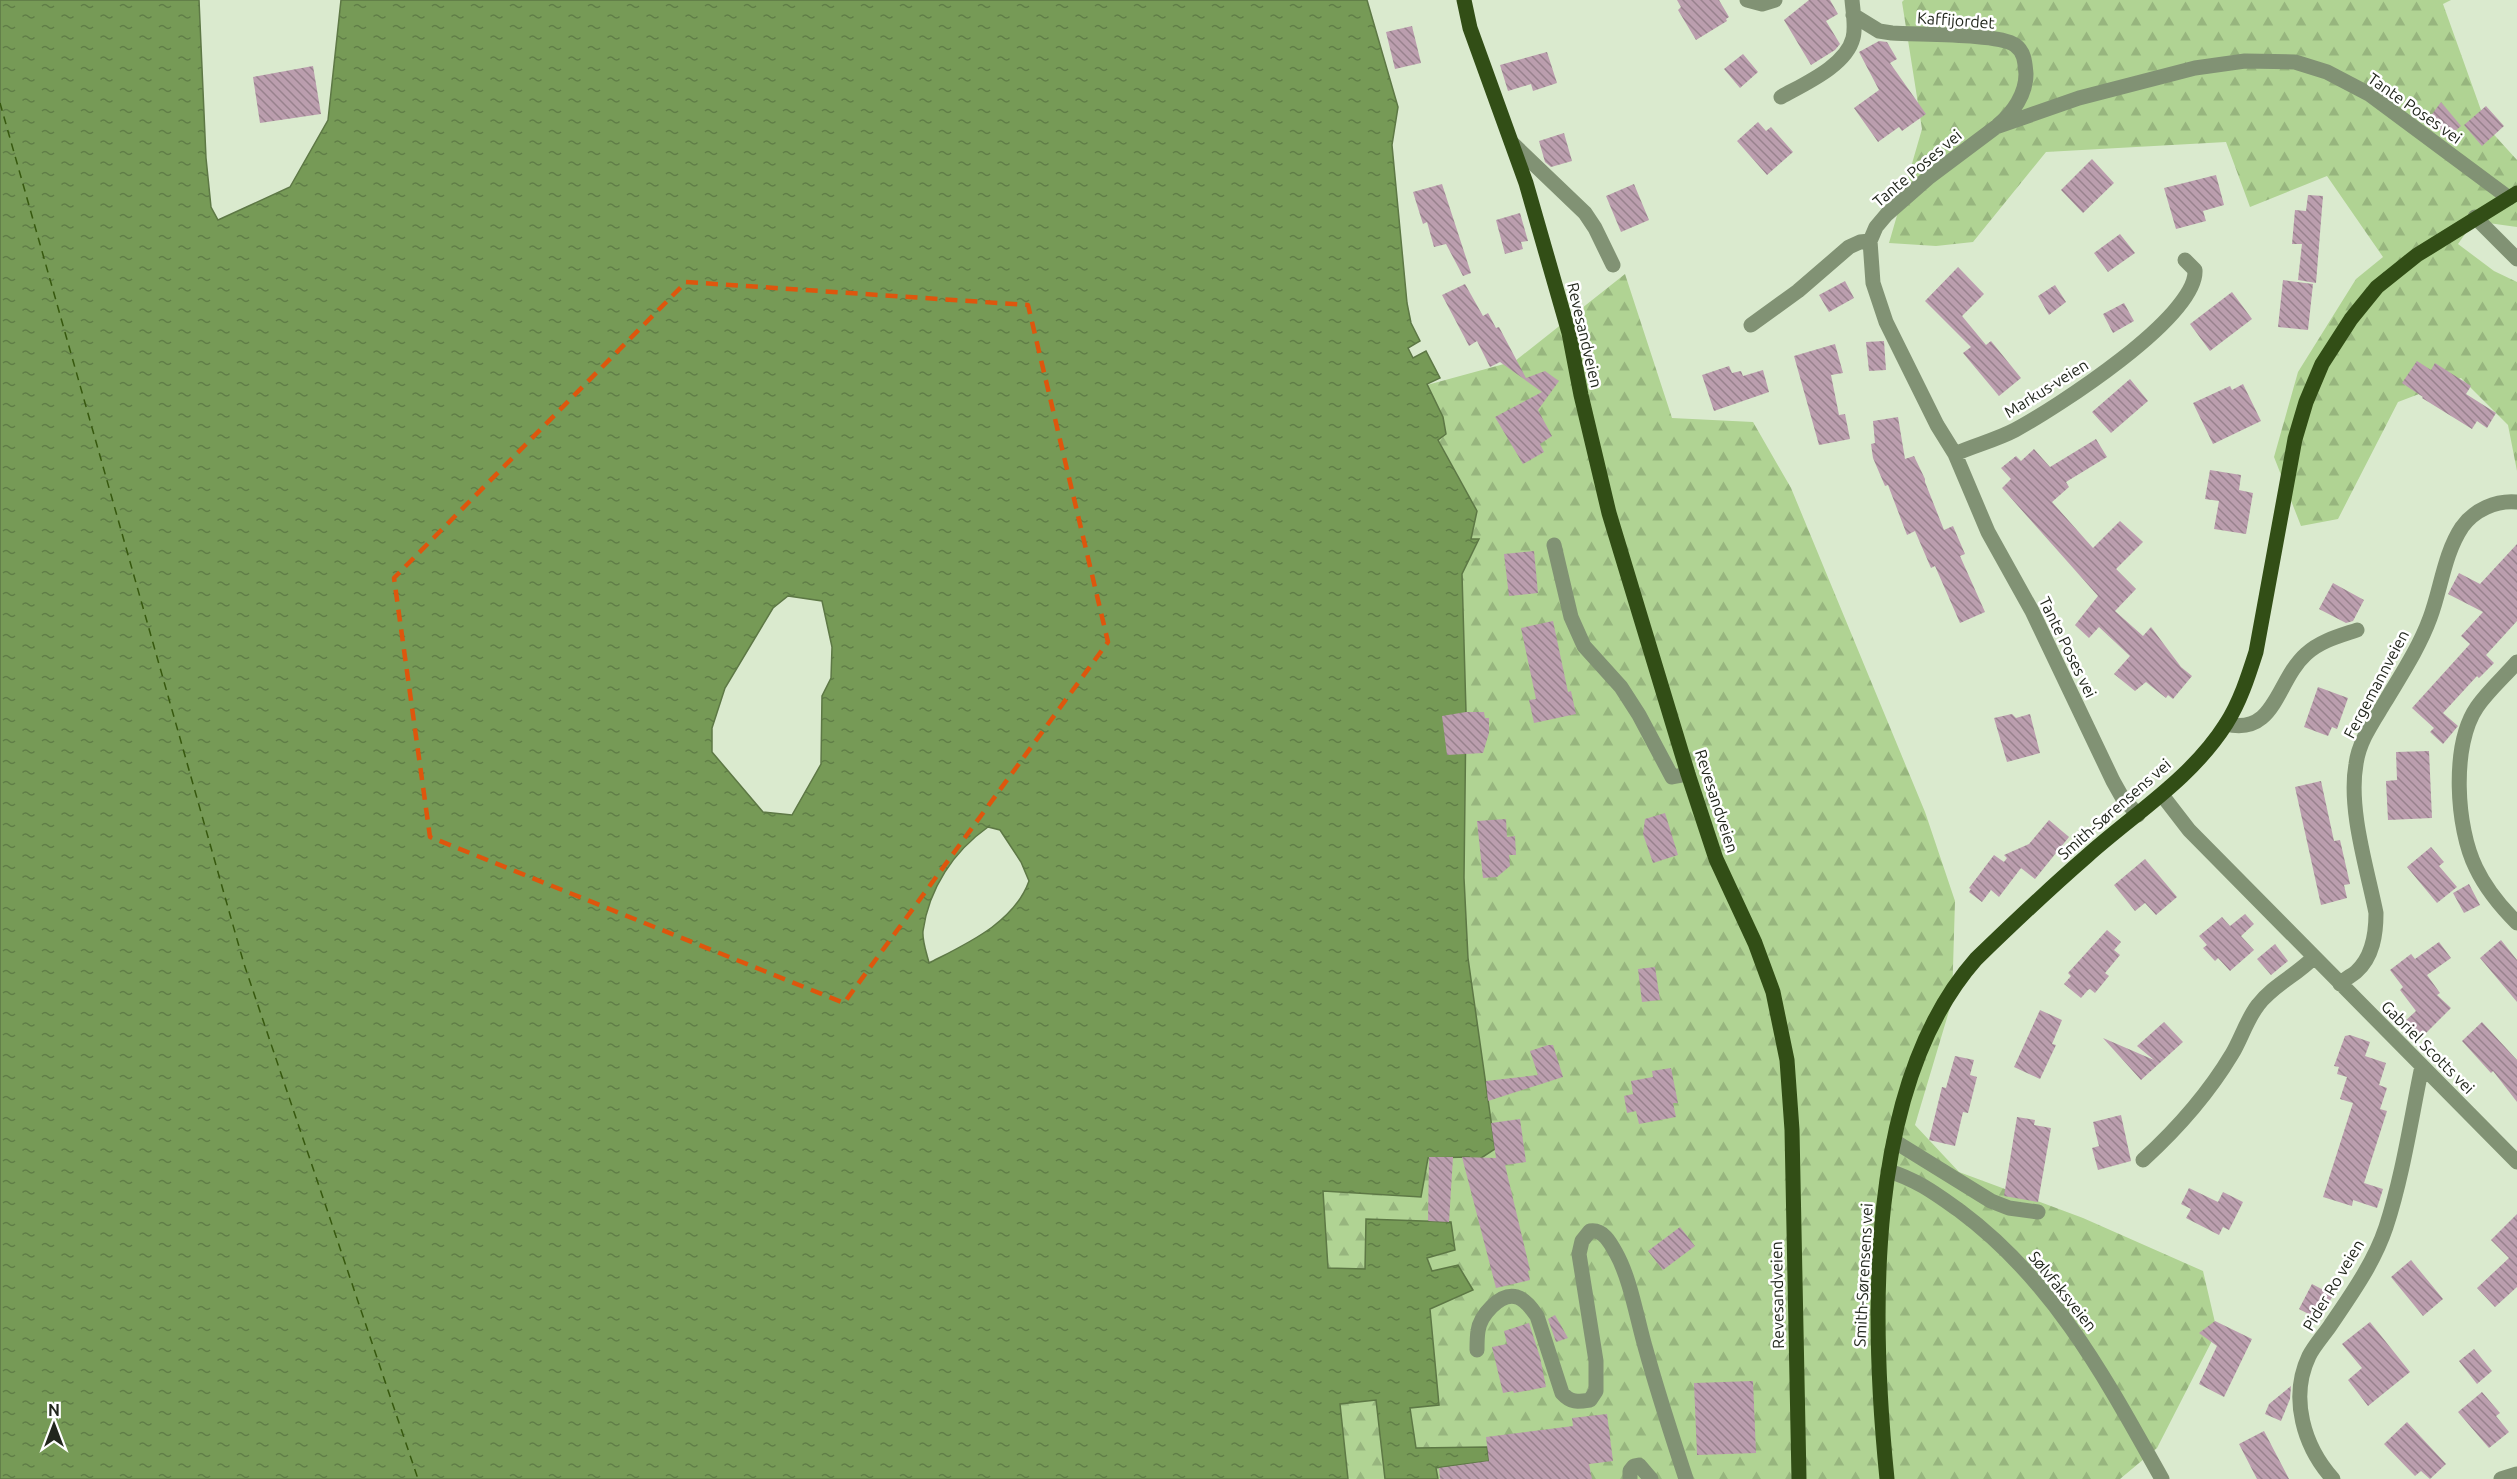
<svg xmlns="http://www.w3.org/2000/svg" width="2517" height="1479" font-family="Ubuntu,sans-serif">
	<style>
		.forest { fill: url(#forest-firs) }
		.water { fill: url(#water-ripples); stroke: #5d7845; stroke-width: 1.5; fill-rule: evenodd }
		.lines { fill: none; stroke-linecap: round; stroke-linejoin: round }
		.ferry { stroke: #37590f; stroke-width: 1.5; stroke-dasharray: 8 6; stroke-linecap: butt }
		.building { fill: url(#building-back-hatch) }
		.minor { stroke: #819274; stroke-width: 15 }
		.major { stroke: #324e16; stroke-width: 15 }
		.marked { fill: none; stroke: #de560d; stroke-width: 4.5; stroke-dasharray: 12 8; stroke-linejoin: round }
		.labels { text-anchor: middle; stroke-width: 5; stroke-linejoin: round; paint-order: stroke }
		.street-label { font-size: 16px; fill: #22271d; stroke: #fff }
	</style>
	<defs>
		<pattern id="forest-firs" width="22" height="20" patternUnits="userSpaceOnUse" patternTransform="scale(1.5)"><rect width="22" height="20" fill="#b0d393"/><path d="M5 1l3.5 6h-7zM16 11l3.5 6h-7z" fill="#97b57e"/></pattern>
		<pattern id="water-ripples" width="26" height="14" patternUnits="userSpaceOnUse" patternTransform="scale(1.5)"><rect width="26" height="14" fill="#769a56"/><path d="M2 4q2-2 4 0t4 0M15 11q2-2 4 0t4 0" fill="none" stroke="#607e47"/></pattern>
		<pattern id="building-back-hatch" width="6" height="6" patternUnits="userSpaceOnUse" patternTransform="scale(1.5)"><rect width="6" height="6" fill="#bb9eae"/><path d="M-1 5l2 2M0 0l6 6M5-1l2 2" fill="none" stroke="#98818d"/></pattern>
	</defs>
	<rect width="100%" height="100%" fill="#daeace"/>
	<path class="forest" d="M1904,0H2451L2443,4L2487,127L2517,160V227L2474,221L2458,244L2494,271L2517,282V471L2508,425L2461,378L2398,402L2338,519L2301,526L2274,457L2298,372L2356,279L2383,257L2327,176L2250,207L2226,142L2046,152L1973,242L1936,246L1889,243L1922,129L1902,2Z
		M1625,274L1672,418L1753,422L1791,488L1925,812L1955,901L1952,1001L1915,1125L1959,1172L2083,1218L2203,1271L2217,1331L2157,1448L2120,1479H1438L1435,1469L1489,1462L1487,1447L1416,1448L1410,1408L1439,1404L1430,1309L1431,1271L1427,1258L1455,1250L1365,1269H1328L1323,1191L1421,1197L1428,1157H1469L1468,958L1464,878L1466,712L1462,574L1479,540L1471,539L1477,511L1438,439L1443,417L1427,385L1515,361Z
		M1376,1400L1385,1479H1348L1340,1404Z"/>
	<path class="water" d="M0,0H199L206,158L211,207L218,220L290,187L328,120L341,0H1367L1398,107L1392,145L1407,303L1411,323L1420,341L1408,348L1413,358L1426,351L1440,378L1427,384L1443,417L1446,434L1438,440L1477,511L1471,539H1479L1462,574L1466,712L1464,878L1468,958L1495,1149L1469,1166V1157L1428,1158L1421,1197L1323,1191L1328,1268L1365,1269L1366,1219L1451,1222L1455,1250L1427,1258L1432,1271L1458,1265L1473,1290L1430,1309L1439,1405L1410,1408L1416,1448L1487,1447L1489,1461L1436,1468L1438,1479H1385L1376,1400L1340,1404L1348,1479H0ZM788,596L822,601L832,647L831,678L822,696L821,764L792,815L763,812L712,752V728L725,688L773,608ZM988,827L1000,830L1021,862L1029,881C1014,923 966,944 929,963C927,954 922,941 923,931C929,888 954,851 988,827Z"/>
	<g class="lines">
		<path class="ferry" d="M0,103L244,964L418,1479"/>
	</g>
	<path class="building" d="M1677,0H1719L1729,17L1726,19L1727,21L1696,40L1678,10L1681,7Z
		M1809,0H1830L1838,14L1826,21L1840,44L1835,50L1811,65L1784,20Z
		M1412,26L1421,63L1395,69L1386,32Z
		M1879,41L1887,42L1897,59L1890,63L1926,114L1902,131L1899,127L1878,142L1854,108L1879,90L1859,52Z
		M1547,52L1557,83L1533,91L1531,84L1508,91L1500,65Z
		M1743,54L1758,72L1740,88L1724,69Z
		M313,66L321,114L260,123L253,77Z
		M2441,102L2461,126L2447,138L2430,117Z
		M2486,106L2504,126L2482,146L2464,125Z
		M1758,122L1766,131L1771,127L1793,152L1767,175L1737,141Z
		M1564,133L1572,161L1551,167L1545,162L1539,141Z
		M2092,159L2114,183L2083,213L2061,190Z
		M2216,175L2224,205L2203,211L2206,221L2176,229L2164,188Z
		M1442,184L1471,273L1463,276L1446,244L1434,247L1427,222L1423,224L1413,192Z
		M1634,184L1649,220L1621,232L1606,196Z
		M2308,195L2323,196L2316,283L2298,280L2302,244H2292L2295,210L2306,211Z
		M1520,213L1528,241L1521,242L1523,249L1505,254L1496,220Z
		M2120,234L2135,253L2108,272L2094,253Z
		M1958,267L1984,294L1962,316L1986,345L1991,341L2021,378L1999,396L1963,353L1971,347L1925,301Z
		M2283,280L2313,284L2308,330L2278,327Z
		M1845,281L1854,298L1829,312L1819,295Z
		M1465,284L1483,316L1488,313L1496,328L1499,327L1526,378L1545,371L1559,381L1538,410L1552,436L1540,444L1544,452L1523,464L1495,417L1542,392L1500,362L1490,367L1477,341L1469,346L1442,295Z
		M2055,285L2066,302L2049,315L2038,296Z
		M2232,292L2252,319L2210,351L2190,324Z
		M2124,303L2134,321L2113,333L2103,314Z
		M1884,341L1886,370L1869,371L1866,342Z
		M1835,344L1843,373L1831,375L1839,415L1845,414L1850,439L1819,445L1794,356Z
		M2417,361L2431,370L2435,363L2471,386L2466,394L2496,413L2487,428L2477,421L2472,429L2422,398L2423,397L2402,383Z
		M1729,366L1732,373L1741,371L1743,376L1763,370L1769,392L1714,411L1702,375Z
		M2130,379L2148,401L2111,433L2092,412Z
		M2243,384L2261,421L2213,444L2193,403L2230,386L2232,390Z
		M1898,417L1905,459L1914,456L1925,479V482L1944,530L1953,526L1965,554L1960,556L1985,612L1960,623L1935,566L1931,568L1915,531L1907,535L1888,485L1885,486L1873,458L1871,444L1875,443L1873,421Z
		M2096,439L2107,457L2066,482L2069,487L2052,502L2093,548L2120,521L2143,542L2116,569L2136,589L2115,611L2143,636L2151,627L2181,667L2192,676L2173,699L2168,695L2166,698L2146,682L2135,691L2114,674L2130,656L2099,627L2089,638L2075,625L2098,596L2002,488L2011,479L2001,468L2016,456L2021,461L2034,449L2050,467Z
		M2210,470L2241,475L2239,490L2253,493L2246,534L2214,529L2219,501L2205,499Z
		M2517,544V621L2486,655L2494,663L2479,678L2477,676L2443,713L2458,726L2443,744L2430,732L2434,728L2412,708L2470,644L2461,636L2483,612L2448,594L2459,573L2480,584Z
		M1534,551L1538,593L1509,596L1504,554Z
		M2333,583L2364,600L2353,621L2346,623L2319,609Z
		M1553,621L1568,692L1571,691L1576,714L1534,723L1529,700L1536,699L1521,628Z
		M2318,687L2348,698L2337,729L2332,727L2328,736L2304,727Z
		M1466,712H1484L1485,718H1489V733L1483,753L1447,755L1442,716Z
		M2012,714L2016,718L2030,714L2040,753L2007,762L1994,718Z
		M2429,751L2432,818L2388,820L2386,781L2397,780L2396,752Z
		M2321,781L2334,841L2340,840L2350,884L2344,885L2347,898L2321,905L2295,787Z
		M1665,813L1678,855L1653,863L1643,834L1645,819Z
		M1506,819L1507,837L1515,836L1516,855H1509L1510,866L1497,877L1483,878L1477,821Z
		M2049,820L2069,837L2035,879L2021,868L1999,897L1991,890L1982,902L1969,892L1971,889L1969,888L1994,855L2004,862L2007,858L2004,855L2029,844Z
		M2431,847L2444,862L2439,866L2457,887L2437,903L2407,867Z
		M2145,859L2177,897L2156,915L2145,903L2135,911L2114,885Z
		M2469,884L2480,905L2464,913L2453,893Z
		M2245,914L2254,924L2240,937L2241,936L2254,950L2230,971L2218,958L2215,961L2203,948L2207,945L2199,936L2222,917L2230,926Z
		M2107,930L2121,942L2114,950L2120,955L2105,973L2109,976L2095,993L2090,989L2088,990L2081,998L2064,984L2071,976L2068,973Z
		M2501,940L2517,960V1002L2480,958Z
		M2439,942L2451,958L2427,975L2440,993L2437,995L2451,1008L2421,1038L2404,1022L2416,1011L2400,990L2403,987L2390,970L2411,954L2415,959Z
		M2275,944L2288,961L2271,975L2257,959Z
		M1655,967L1660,1000L1642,1002L1638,969Z
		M2040,1010L2062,1020L2052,1044L2056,1045L2040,1079L2014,1067Z
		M2164,1022L2183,1042L2141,1080L2103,1038L2154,1060L2137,1046Z
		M2482,1022L2517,1060V1102L2493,1071L2491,1073L2462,1041Z
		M2350,1035L2370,1042L2365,1056L2386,1063L2379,1085L2387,1088L2380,1109L2387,1111L2364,1183L2383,1189L2377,1208L2353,1200L2352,1206L2323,1197L2353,1103L2340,1099L2347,1077L2337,1074L2339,1067L2334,1066L2345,1036Z
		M1548,1045H1553L1563,1077L1488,1101L1486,1081L1538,1075L1530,1051Z
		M1955,1056L1974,1060L1970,1075L1977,1077L1968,1113L1963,1112L1955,1146L1929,1140L1942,1087L1946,1088Z
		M1671,1068L1678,1103H1673L1676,1117L1639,1124L1636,1111L1627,1113L1624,1096L1633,1094L1631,1081L1653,1077L1652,1071Z
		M2121,1115L2131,1161L2098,1170L2092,1148L2099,1146L2093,1122Z
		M2017,1117L2035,1120L2034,1125L2051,1128L2038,1202L2004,1196Z
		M1520,1119L1526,1162L1505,1165L1530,1270L1528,1271L1530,1280L1496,1288L1462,1157L1496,1158L1491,1123Z
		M1429,1157H1453L1449,1222L1428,1221Z
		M2189,1188L2218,1202L2223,1192L2243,1202L2229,1230L2223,1227L2219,1235L2186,1218L2191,1209L2181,1204Z
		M2517,1214V1287L2495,1307L2477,1288L2509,1258L2491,1240Z
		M1680,1227L1695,1246L1663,1270L1648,1251Z
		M2411,1260L2443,1299L2423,1316L2391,1277Z
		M2312,1284L2333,1295L2320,1320L2299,1309Z
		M1555,1315L1568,1338L1556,1342L1548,1319Z
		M2215,1321L2252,1339L2224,1397L2199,1384L2217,1346L2199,1333Z
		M2370,1322L2410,1372L2368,1406L2348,1380L2362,1368L2342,1344Z
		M1529,1323L1540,1357L1546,1387L1514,1393L1513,1391L1503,1393L1492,1347L1507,1344L1504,1331Z
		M2474,1349L2492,1371L2477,1384L2459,1361Z
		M1753,1381L1756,1453L1697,1455L1694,1383Z
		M2291,1386L2290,1399L2281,1421L2265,1414L2269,1404Z
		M2482,1392L2500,1413L2496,1416L2509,1432L2489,1448L2458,1412Z
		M1607,1414L1613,1461L1589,1464L1592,1479H1440L1439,1468L1489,1461L1486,1437L1573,1426L1572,1418Z
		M2407,1422L2446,1464L2430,1479L2421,1471L2415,1476L2384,1444Z
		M2264,1431L2289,1479H2257L2239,1444Z"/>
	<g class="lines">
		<path class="minor" d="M1747,0L1762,4L1775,0
			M1853,15L1879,31L1892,33C1916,35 1998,33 2015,45C2025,52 2025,64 2026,74C2026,94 2013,113 1998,125
			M1781,97C1804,84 1846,66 1853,38C1856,27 1853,12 1852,0
			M1513,144L1585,213L1595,228L1613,265
			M2475,217L2517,259
			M1751,325L1798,291L1849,247L1860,242L1870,241
			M1955,454C1975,445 1996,440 2015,430C2054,409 2198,317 2195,270L2185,260
			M1554,545L1571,617L1584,646L1621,687L1639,715L1672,777L1688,774
			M2517,662C2504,677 2488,691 2477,707C2451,745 2456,828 2476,868C2486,889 2501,907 2517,923
			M2226,724C2276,736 2276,681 2306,654C2320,641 2339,636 2357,630
			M2162,795L2189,830L2517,1162
			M2138,815L2122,797L2113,781L2032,611L1988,532L1955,454L1937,425L1886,322L1873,283L1870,241L1876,227L1887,214L1928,178L1996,127L2079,98L2195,68L2245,61L2295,62L2327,72L2369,94L2509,198
			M2340,984C2345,979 2351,976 2356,972C2373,957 2376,934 2376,913C2367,868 2348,809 2356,764C2359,741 2373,722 2385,702C2401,675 2419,648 2430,618C2441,589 2444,554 2462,527C2474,510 2496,500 2517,502
			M1894,1141L1991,1201L2009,1208L2038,1212
			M2143,1160C2177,1129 2208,1094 2232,1054C2241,1039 2247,1019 2258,1005C2273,985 2297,975 2314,957
			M1888,1171C1916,1179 1936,1194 1960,1211C2054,1281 2106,1379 2162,1479
			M1477,1350C1477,1344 1477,1337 1478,1331C1480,1316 1500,1292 1517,1297C1526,1300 1532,1309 1537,1316L1562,1393C1571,1403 1577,1402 1590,1400L1596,1391V1361L1579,1254L1582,1241L1590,1231C1603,1229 1610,1242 1616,1253C1631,1280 1637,1320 1646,1350C1658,1394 1672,1436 1686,1479
			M1630,1479V1471L1634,1466L1639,1465L1651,1479
			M2333,1479C2304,1447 2289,1398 2309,1356C2314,1346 2323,1336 2330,1326C2351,1295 2374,1263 2386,1227C2403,1175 2411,1119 2422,1066
			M2501,1479L2517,1474"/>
		<path class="major" d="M1464,0L1470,28L1526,183L1569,333L1581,395L1609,513L1688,774L1716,859L1755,943L1773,992L1787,1060L1792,1130L1799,1479
			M1887,1479C1871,1321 1864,1086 1976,959C2012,924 2049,889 2087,856C2135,813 2191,779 2226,724C2240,702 2248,677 2256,652L2295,439L2306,402L2322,364L2351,319L2377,287L2417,255L2517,193"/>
	</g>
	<path class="marked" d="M686,282L1028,305L1108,642L844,1003L430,837L394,578Z"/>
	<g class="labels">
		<g class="street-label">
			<text transform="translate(1956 20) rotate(4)" y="6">Kaffijordet</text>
			<text transform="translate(2415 108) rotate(35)" y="6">Tante Poses vei</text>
			<text transform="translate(1917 168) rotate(-40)" y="6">Tante Poses vei</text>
			<text transform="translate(1585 335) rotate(77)" y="6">Revesandveien</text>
			<text transform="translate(2046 388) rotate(-32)" y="6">Markus-veien</text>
			<text transform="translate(2068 647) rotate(64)" y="6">Tante Poses vei</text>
			<text transform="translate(2376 684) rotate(-62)" y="6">Fergemannveien</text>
			<text transform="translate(1717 801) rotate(72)" y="6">Revesandveien</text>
			<text transform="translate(2114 809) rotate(-41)" y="6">Smith-Sørensens vei</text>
			<text transform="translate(2428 1047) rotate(45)" y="6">Gabriel Scotts vei</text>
			<text transform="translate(1863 1275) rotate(-87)" y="6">Smith-Sørensens vei</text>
			<text transform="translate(2333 1285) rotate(-59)" y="6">Pider Ro veien</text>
			<text transform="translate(2063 1291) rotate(51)" y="6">Sølvfaksveien</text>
			<text transform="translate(1777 1295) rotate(-91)" y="6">Revesandveien</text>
		</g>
	</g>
	<g transform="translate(54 1425)" stroke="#ffffff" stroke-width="4.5" paint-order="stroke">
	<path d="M0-4.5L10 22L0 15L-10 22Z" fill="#22271d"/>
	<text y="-9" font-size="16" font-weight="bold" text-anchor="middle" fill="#22271d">N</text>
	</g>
</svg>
